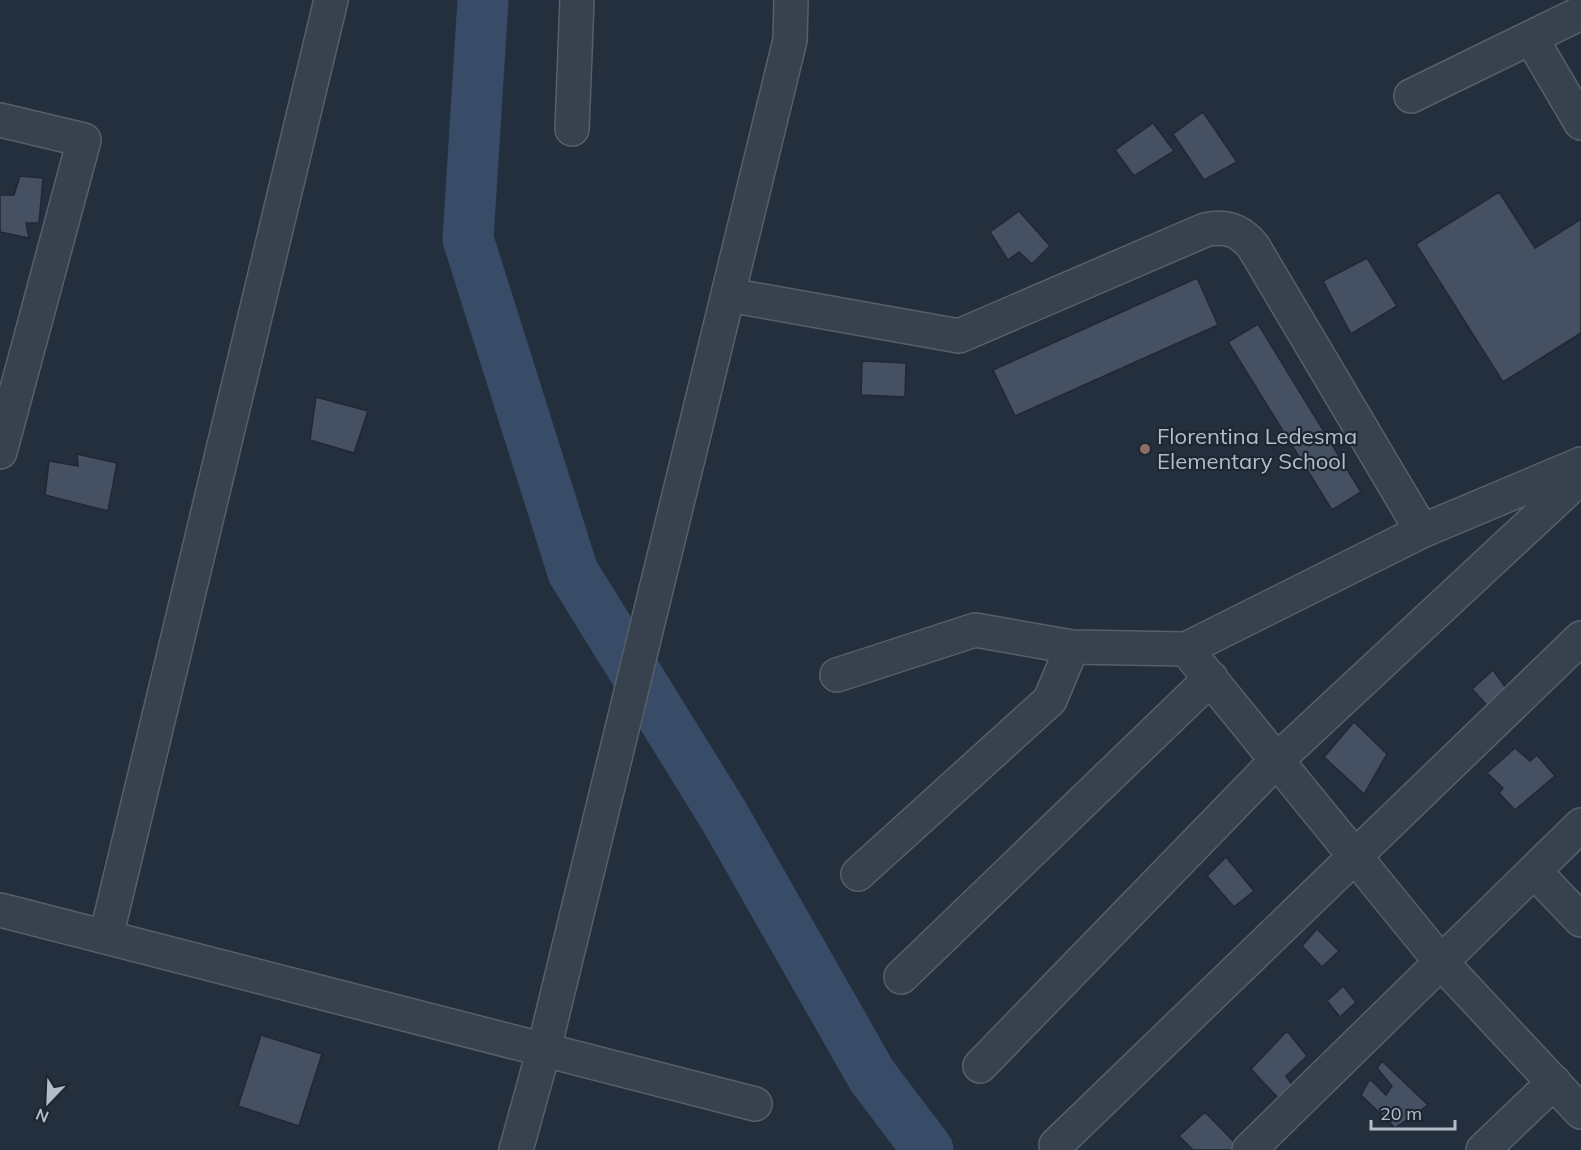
<svg xmlns="http://www.w3.org/2000/svg" width="1581" height="1150" font-family="Mulish,sans-serif">
	<style>
		.lines { fill: none; stroke-linecap: round; stroke-linejoin: round }
		.river { stroke: #394c67; stroke-width: 51 }
		.building { fill: #455162; stroke: #1f2835; stroke-width: 1.5 }
		.minor-casing { stroke: #565f6c; stroke-width: 36 }
		.minor { stroke: #38414e; stroke-width: 33 }
		.education-dot { fill: #8d6e63; stroke: #1d2633; stroke-width: 2 }
		.labels { text-anchor: middle; stroke-width: 4.5; stroke-linejoin: round; paint-order: stroke }
		.poi-label { font-size: 22px; fill: #b4bcc9; stroke: #1d2633; text-anchor: start }
	</style>
	<rect width="100%" height="100%" fill="#242f3e"/>
	<g class="lines">
		<path class="river" d="M483,0L468,239L573,572L724,816L872,1076L928,1150"/>
	</g>
	<path class="building" d="M1203,112L1237,162L1204,180L1173,134Z
		M1153,123L1174,151L1134,176L1115,150Z
		M20,176L43,178L39,223H26L29,238L0,232V195H14Z
		M1499,192L1535,248L1581,219V333L1503,382L1416,244Z
		M1019,211L1050,246L1032,264L1019,252L1008,260L990,232Z
		M1367,258L1397,306L1351,334L1323,281Z
		M1197,278L1218,325L1015,416L993,370Z
		M1258,324L1361,492L1332,510L1228,342Z
		M862,361L906,363L905,397L861,395Z
		M316,397L368,411L354,453L310,440Z
		M77,454L117,463L108,511L45,495L49,461L78,466Z
		M1493,670L1511,695L1493,712L1472,689Z
		M1354,722L1387,754L1364,794L1324,757Z
		M1515,748L1530,761L1537,755L1555,776L1515,810L1499,793L1503,788L1487,773Z
		M1226,857L1254,891L1234,907L1207,876Z
		M1317,929L1339,951L1322,967L1302,946Z
		M1343,986L1356,1002L1340,1017L1327,1001Z
		M1287,1031L1307,1056L1286,1076L1292,1085L1279,1099L1251,1069Z
		M261,1035L322,1054L299,1126L238,1106Z
		M1382,1061L1428,1105L1395,1128L1361,1095L1370,1079L1386,1095L1392,1086L1377,1068Z
		M1205,1112L1241,1149L1240,1150H1193L1179,1136Z"/>
	<g class="lines">
		<g class="minor-casing">
			<path id="minor" d="M1531,38L1581,123
				M1411,96L1581,13
				M0,120L84,140L0,452
				M572,129L577,0
				M729,295L959,336L1205,230C1225,225 1240,230 1253,246L1422,531
				M1186,649L1441,962L1581,1112
				M837,675L975,630L1072,647L1186,649L1422,531L1581,464
				M1534,871L1581,920
				M858,874L1050,700L1072,647
				M0,910L755,1104
				M106,937L331,0
				M901,977L1211,678
				M980,1066L1277,760L1581,477
				M1056,1145L1581,638
				M516,1150L544,1049L790,40L791,0
				M1249,1150L1581,825
				M1483,1150L1554,1082"/>
		</g>
		<use href="#minor" class="minor"/>
	</g>
	<circle class="education-dot" cx="1145" cy="449" r="6"/>
	<g class="labels">
		<g class="poi-label">
			<text x="1157" y="444">Florentina Ledesma<tspan x="1157" dy="25">Elementary School</tspan></text>
		</g>
	</g>
	<g transform="translate(48 1102) rotate(203)" stroke="#1d2633" stroke-width="4.5" paint-order="stroke">
	<path d="M0-4.5L10 22L0 15L-10 22Z" fill="#b4bcc9"/>
	<text y="-9" font-size="16" font-weight="bold" text-anchor="middle" fill="#b4bcc9">N</text>
	</g>
	<path d="M1371 1120v9h84v-9" fill="none" stroke="#b4bcc9" stroke-width="3"/>
	<text x="1380" y="1120" font-size="18" fill="#b4bcc9" stroke="#1d2633" stroke-width="4.5" paint-order="stroke">20 m</text>
</svg>
